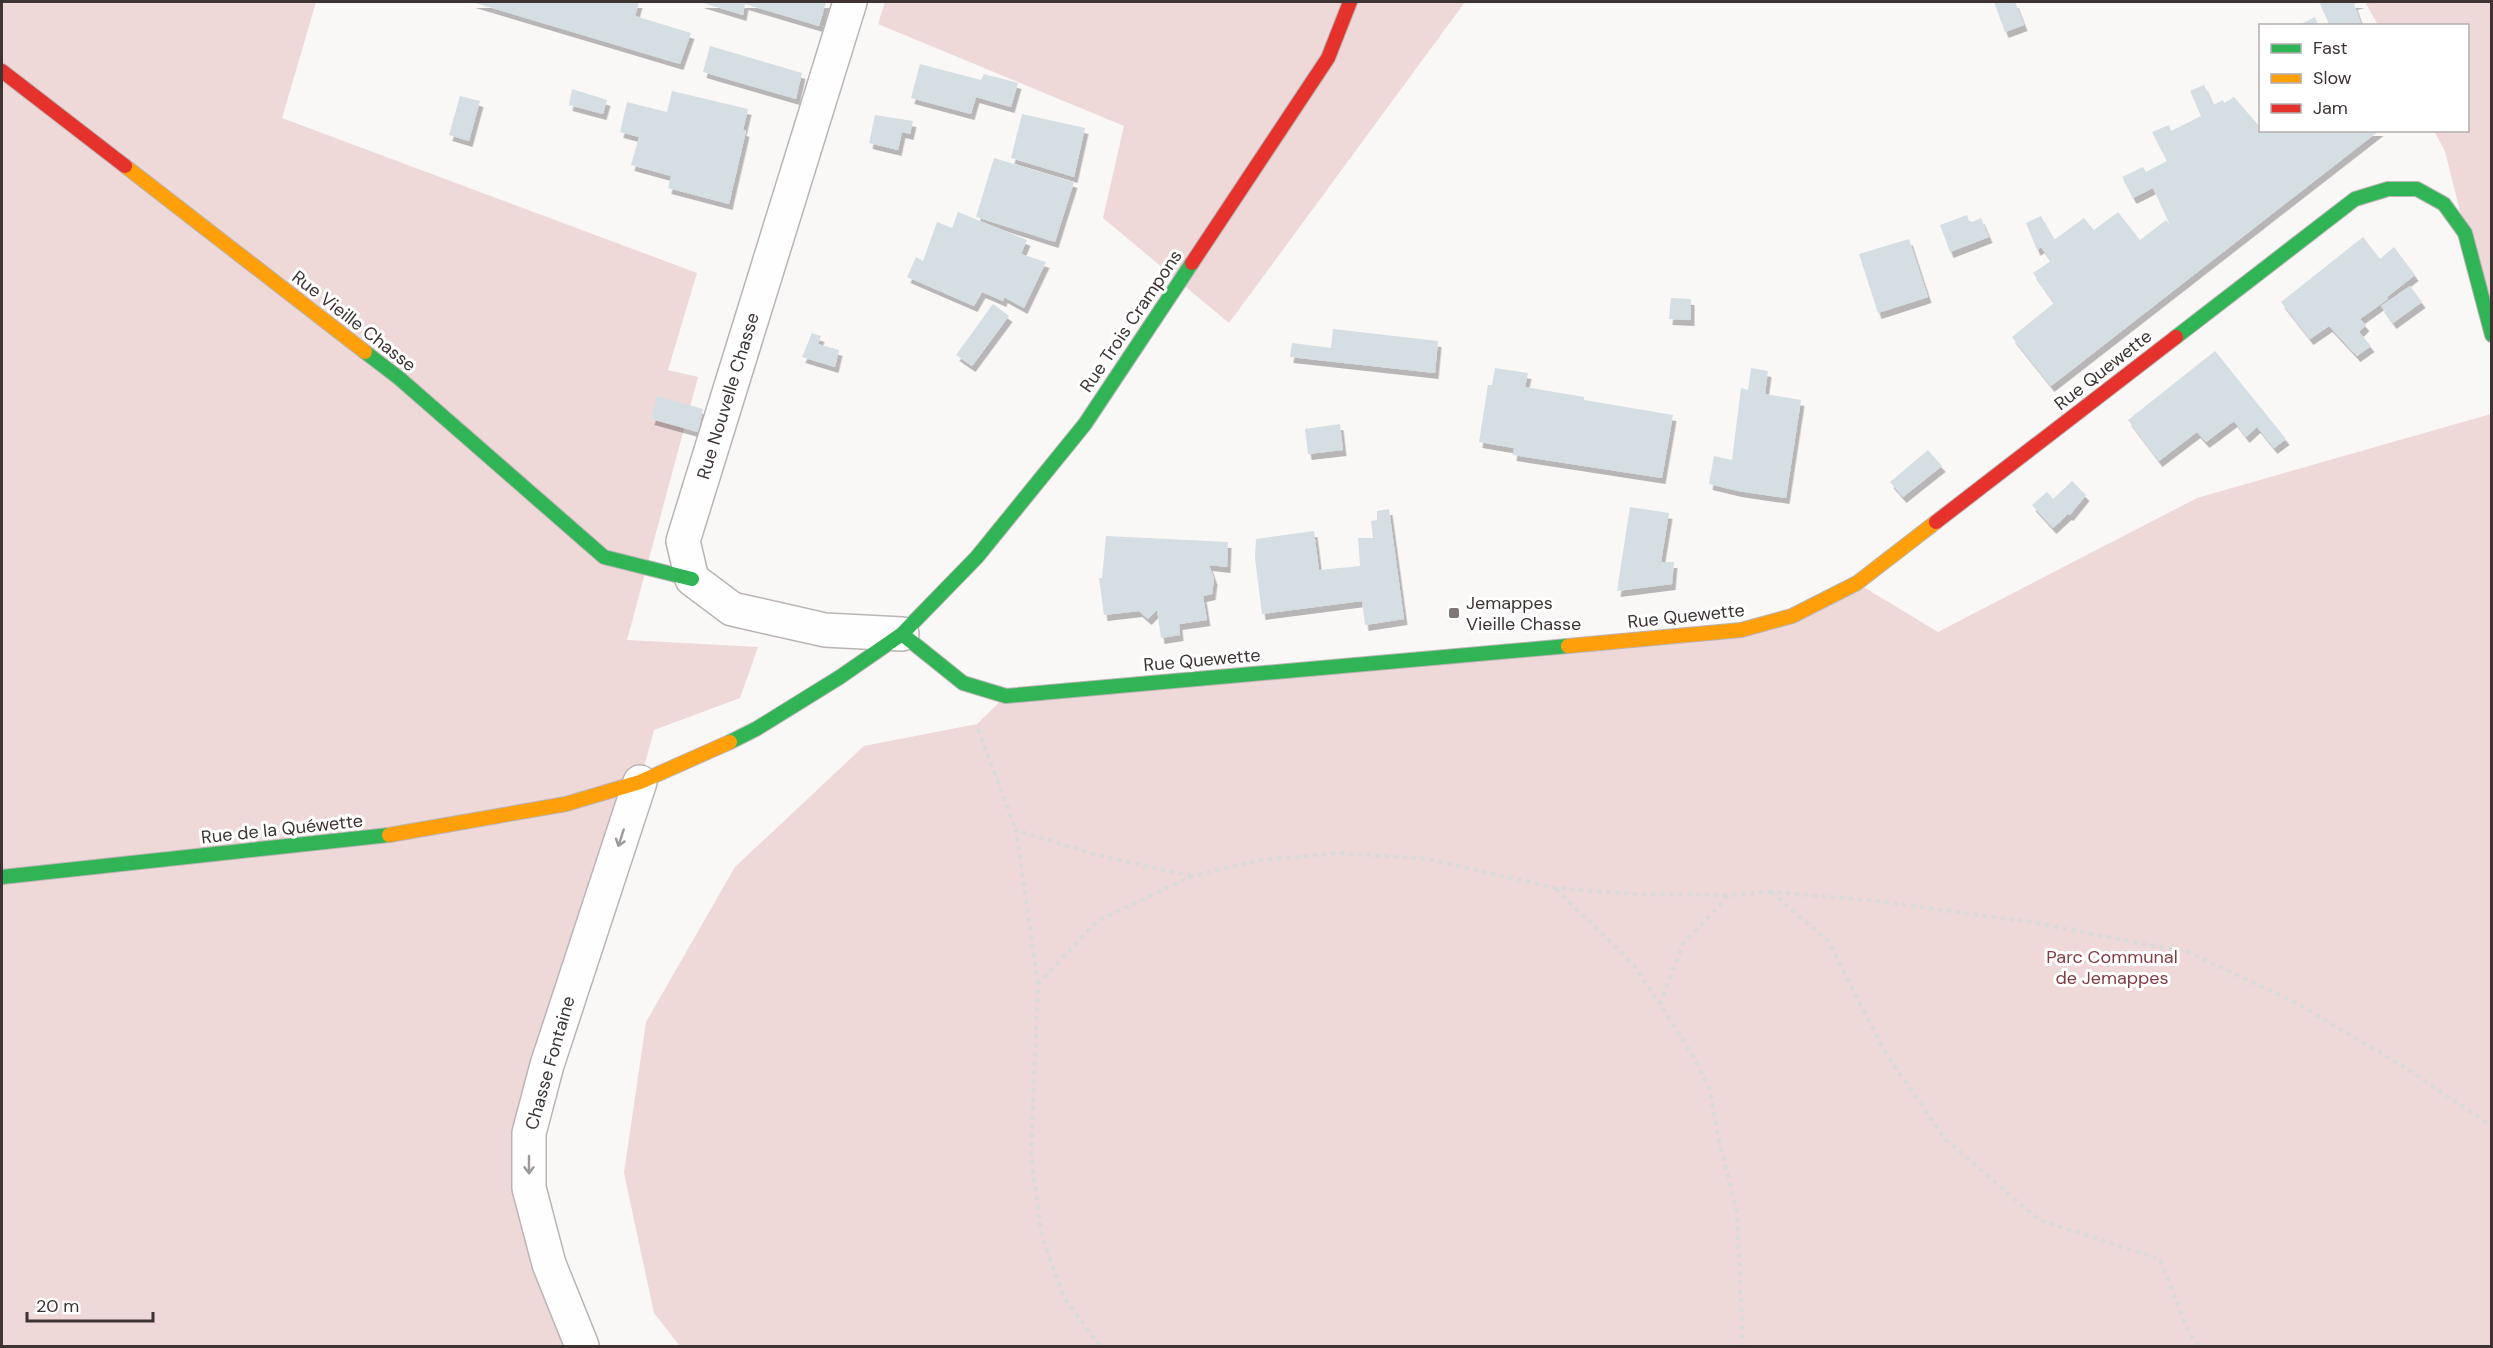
<svg xmlns="http://www.w3.org/2000/svg" width="2493" height="1348" font-family="'DM Sans',sans-serif">
	<style>
		.green { fill: #efd8d8 }
		.building { fill: #d4dee3; filter: url(#shadow) }
		.lines { fill: none; stroke-linecap: round; stroke-linejoin: round }
		.street-casing { stroke: #bab4b4; stroke-width: 36 }
		.fast-casing { stroke: #bab4b4; stroke-width: 16 }
		.slow-casing { stroke: #bab4b4; stroke-width: 16 }
		.jam-casing { stroke: #bab4b4; stroke-width: 16 }
		.path { stroke: #dbdada; stroke-width: 4; stroke-dasharray: 4.5 4.5; stroke-linecap: butt }
		.street { stroke: #fefefe; stroke-width: 33 }
		.fast { stroke: #30b455; stroke-width: 14 }
		.slow { stroke: #ff9f0a; stroke-width: 14 }
		.jam { stroke: #e5322d; stroke-width: 14 }
		.oneway { stroke: #9e9898 }
		.poi-dot { fill: #807878; stroke: #fff; stroke-width: 2 }
		.labels { text-anchor: middle; stroke-width: 6; stroke-linejoin: round; paint-order: stroke }
		.street-label { font-size: 18px; fill: #3e3333; stroke: #fff }
		.poi-label { font-size: 18px; fill: #3e3333; stroke: #fff; text-anchor: start }
		.park-label { font-size: 18px; fill: #833c41; stroke: #fff }
	</style>
	<defs>
		<filter id="shadow"><feDropShadow dx="3.5" dy="6" stdDeviation="0" flood-color="#0004"/></filter>
	</defs>
	<rect width="100%" height="100%" fill="#faf7f7"/>
	<path class="green" d="M2,2H316L282,118L697,273L668,370L698,377L627,640L758,647L740,698L654,730L640,782L529,1133L582,1346H2Z
		M885,2H1465L1229,323L1103,218L1124,126L878,24Z
		M2365,2H2491V335L2445,151L2434,131L2468,130V26L2378,25Z
		M2491,414V1346H680L654,1313L624,1173L646,1022L735,867L864,746L977,724L1006,696L1741,630L1857,583L1938,632L2197,498Z"/>
	<path class="building" d="M472,2H639L635,16L691,33L680,64Z
		M700,2H826L819,26L745,4L743,15Z
		M1994,2H2015L2024,25L2005,32Z
		M2319,2H2361L2354,4L2362,26H2330Z
		M2315,17L2319,26H2297Z
		M710,46L802,73L796,99L703,72Z
		M920,64L981,80L984,74L1018,83L1011,107L976,97L971,114L911,98Z
		M2204,85L2213,105L2223,100L2224,103L2234,97L2260,127V130H2380L2051,386L2012,337L2054,303L2033,273L2051,261L2041,247L2037,250L2026,223L2041,216L2054,240L2084,218L2094,230L2118,212L2140,240L2166,220L2170,225L2153,188L2133,198L2122,177L2143,167L2146,172L2167,161L2152,132L2169,125L2171,131L2201,116L2190,91Z
		M572,89L607,100L603,114L569,105Z
		M672,91L748,109L743,130L746,131L729,204L668,188L671,176L631,165L639,137L620,132L627,102L667,112Z
		M460,96L480,101L469,141L449,135Z
		M1022,114L1085,128L1074,177L1011,158Z
		M875,115L913,121L910,134L902,132L898,150L869,143Z
		M994,158L1074,182L1055,242L976,217Z
		M958,212L1027,240L1021,254L1046,262L1024,308L1004,297L1003,301L982,292L974,306L907,277L916,257L923,261L937,222L952,228Z
		M1967,215L1970,223L1981,218L1989,237L1950,252L1940,225Z
		M2363,237L2380,259L2394,247L2415,275L2387,297L2388,299L2360,319L2366,325L2359,332L2371,346L2357,356L2329,326L2310,339L2281,302Z
		M1909,239L1928,297L1878,313L1859,254Z
		M2410,286L2422,302L2393,323L2381,306Z
		M1671,298L1691,299V320L1669,319Z
		M993,304L1009,316L972,366L956,355Z
		M1333,329L1438,341L1435,373L1290,357L1292,343L1331,348Z
		M812,333L821,336L818,344L839,350L835,367L802,357Z
		M2215,351L2286,439L2274,448L2257,427L2246,437L2234,421L2206,442L2197,432L2159,461L2128,420Z
		M1495,368L1528,373L1525,387L1584,397V400L1673,415L1662,478L1513,455L1514,448L1479,442L1488,385H1492Z
		M1751,368L1768,371L1765,394L1801,400L1786,498L1738,491L1709,484L1714,456L1732,460L1741,388L1748,390Z
		M657,396L703,409L698,432L651,419Z
		M1340,424L1343,450L1308,454L1305,429Z
		M1928,450L1942,466L1903,497L1890,482Z
		M2072,481L2086,495L2070,515L2068,514L2053,528L2032,505L2047,492L2053,499Z
		M1630,507L1669,513L1661,562H1674L1672,584L1617,591Z
		M1389,509L1404,619L1365,625L1362,601L1262,614L1255,558L1256,539L1314,531L1319,570L1360,566L1358,538H1373L1371,521L1377,520V511Z
		M1106,536L1228,542L1227,567L1209,565L1214,579L1212,594L1203,596L1207,620L1179,624L1180,635L1161,638L1157,610L1148,619L1139,611L1104,615L1099,578H1102Z"/>
	<g class="lines">
		<g class="street-casing">
			<path id="street" d="M850,2L683,541L692,579L732,609L825,630L902,634
				M582,1346L549,1264L529,1188V1133L547,1065L640,782"/>
		</g>
		<g class="fast-casing">
			<path id="fast" d="M2176,337L2355,199L2388,189H2417L2444,204L2465,233L2492,335
				M365,352L399,378L604,557L692,579
				M902,634L963,683L1006,696L1568,646
				M730,742L756,729L840,677L902,634L977,557L1085,424L1192,263
				M2,877L389,835"/>
		</g>
		<g class="slow-casing">
			<path id="slow" d="M125,166L365,352
				M1568,646L1741,630L1792,616L1857,583L1936,522
				M389,835L566,804L640,782L730,742"/>
		</g>
		<g class="jam-casing">
			<path id="jam" d="M2,71L125,166
				M1192,263L1328,58L1350,2
				M1936,522L2176,337"/>
		</g>
		<path class="path" d="M978,729L1016,830
			M1556,889L1634,965L1659,1003
			M1771,892L1828,941L1885,1052L1945,1139L2039,1220L2160,1259L2188,1331L2199,1346
			M1728,896L1683,944L1660,1004L1692,1055L1710,1090L1718,1137L1737,1212L1743,1346
			M1038,984L1016,830L1097,855L1191,876
			M1100,1346L1064,1298L1042,1237L1031,1157L1038,984L1097,921L1192,876L1261,860L1338,853L1428,859L1556,888L1633,894L1729,895L1771,892L1869,900L2031,922L2191,953L2298,1004L2404,1067L2492,1126"/>
		<use href="#street" class="street"/>
		<use href="#fast" class="fast"/>
		<use href="#slow" class="slow"/>
		<use href="#jam" class="jam"/>
	</g>
	<defs><path id="oneway-shaft" d="M-6 0H5M1.5-3L5.5 0L1.5 3" fill="none" stroke-width="1.6" stroke-linecap="round" stroke-linejoin="round" transform="scale(1.5)"/></defs>
	<g class="oneway">
		<use href="#oneway-shaft" transform="translate(621 838) rotate(108)"/>
		<use href="#oneway-shaft" transform="translate(529 1165) rotate(90)"/>
	</g>
	<rect class="poi-dot" x="1448" y="607" width="12" height="12" rx="3"/>
	<g class="labels">
		<g class="street-label">
			<text transform="translate(354 321) rotate(38)" y="6">Rue Vieille Chasse</text>
			<text transform="translate(1131 321) rotate(-56)" y="6">Rue Trois Crampons</text>
			<text transform="translate(2103 370) rotate(-38)" y="6">Rue Quewette</text>
			<text transform="translate(728 396) rotate(-73)" y="6">Rue Nouvelle Chasse</text>
			<text transform="translate(1686 616) rotate(-6)" y="6">Rue Quewette</text>
			<text transform="translate(1202 660) rotate(-5)" y="6">Rue Quewette</text>
			<text transform="translate(282 829) rotate(-6)" y="6">Rue de la Quéwette</text>
			<text transform="translate(550 1063) rotate(-74)" y="6">Chasse Fontaine</text>
		</g>
		<g class="poi-label">
			<text x="1466" y="609">Jemappes<tspan x="1466" dy="21">Vieille Chasse</tspan></text>
		</g>
		<g class="park-label">
			<text x="2112" y="963">Parc Communal<tspan x="2112" dy="21">de Jemappes</tspan></text>
		</g>
	</g>
	<rect width="2493" height="1348" fill="none" stroke="#3e3333" stroke-width="6"/>
	<rect x="2259" y="24" width="210" height="108" fill="#ffffff" stroke="#b2adad" stroke-width="1.5"/>
	<rect x="2271" y="44" width="30" height="9" fill="#30b455" stroke="#b2adad" stroke-width="1.5"/>
	<text x="2313" y="54" font-size="18" fill="#3e3333">Fast</text>
	<rect x="2271" y="74" width="30" height="9" fill="#ff9f0a" stroke="#b2adad" stroke-width="1.5"/>
	<text x="2313" y="84" font-size="18" fill="#3e3333">Slow</text>
	<rect x="2271" y="104" width="30" height="9" fill="#e5322d" stroke="#b2adad" stroke-width="1.5"/>
	<text x="2313" y="114" font-size="18" fill="#3e3333">Jam</text>
	<path d="M27 1312v9h126v-9" fill="none" stroke="#3e3333" stroke-width="3"/>
	<text x="36" y="1312" font-size="18" fill="#3e3333" stroke="#ffffff" stroke-width="4.5" paint-order="stroke">20 m</text>
</svg>
